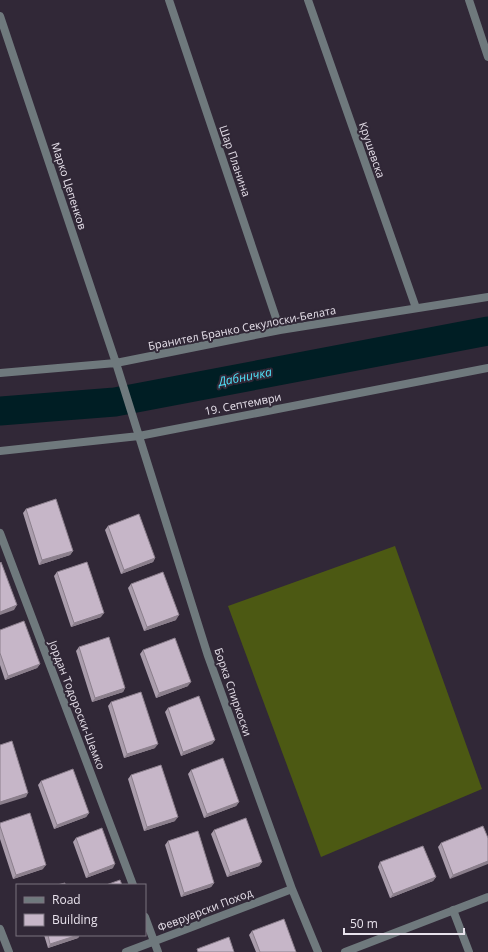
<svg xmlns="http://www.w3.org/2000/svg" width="488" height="952" font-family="'Open Sans',sans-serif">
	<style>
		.pitch { fill: #4c5913 }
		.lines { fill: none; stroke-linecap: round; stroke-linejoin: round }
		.river { stroke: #001e24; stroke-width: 29 }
		.minor { stroke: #6f797d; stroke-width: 8 }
		.wall { fill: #aa9dac }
		.shaded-wall { fill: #8b7f8c }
		.building { fill: #c6b6c8; stroke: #8b7f8c }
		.labels { text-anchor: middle; stroke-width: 4; stroke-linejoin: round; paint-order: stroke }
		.street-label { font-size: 11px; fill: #e8e2ec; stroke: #312837 }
		.water-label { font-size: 12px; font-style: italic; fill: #50e1f8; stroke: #312837 }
	</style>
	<rect width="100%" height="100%" fill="#312837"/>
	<path class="pitch" d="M395,546L482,789L321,857L228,606Z"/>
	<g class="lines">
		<path class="river" d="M0,411L115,402L488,331"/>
		<path class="minor" d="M169,0L280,330
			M308,0L416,308
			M469,0L488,57
			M0,16L116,363L208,656L292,889L318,952
			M0,373L116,363L280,330L488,297
			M0,451L139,436L488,368
			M0,533L133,885
			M453,910L469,952
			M145,917L158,952
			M0,929L9,952
			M126,952L292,889
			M345,952L488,897"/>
	</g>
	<path class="wall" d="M26,509L73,551L70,555L39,565L23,513Z
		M108,526L155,558L153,562L121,574L105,530Z
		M57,572L101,617L71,627L54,576Z
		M131,584L176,620L144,631L128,588Z
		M0,630L40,664L37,668L5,680L0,665Z
		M79,647L125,688L123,692L92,702L76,651Z
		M143,650L188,686L156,698L140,654Z
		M111,702L155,748L124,758L108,706Z
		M168,708L215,740L212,744L181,756L165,712Z
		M191,770L239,802L236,806L204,818L188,774Z
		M131,775L175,821L144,831L128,779Z
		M41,781L89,813L86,817L54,829L38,785Z
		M0,823L43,869L13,879L0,839Z
		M214,830L262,862L259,866L227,877L211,834Z
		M76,838L113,868L86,878L73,842Z
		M488,838L450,879L438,847L441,843Z
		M168,841L214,883L211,887L181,897L165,845Z
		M380,862L436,877L433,881L390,898L378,867Z
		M252,931L296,952H256L249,935Z
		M44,935H80L78,938L48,948Z"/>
	<path class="shaded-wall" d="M73,551L70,555L39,565L42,560Z
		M155,558L153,562L121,574L124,570Z
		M17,605L14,610L0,615V612Z
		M104,613L101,617L71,627L74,623Z
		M179,615L176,620L144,631L147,627Z
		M40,664L37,668L5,680L8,676Z
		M191,682L188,686L156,698L159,693Z
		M125,688L123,692L92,702L95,698Z
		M215,740L212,744L181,756L183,752Z
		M158,744L155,748L124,758L127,754Z
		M28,793L26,797L0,805V802Z
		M239,802L236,806L204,818L207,814Z
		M89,813L86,817L54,829L57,825Z
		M178,817L175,821L144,831L147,827Z
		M488,861V864L450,879L453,875Z
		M262,862L259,866L227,877L230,873Z
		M115,864L113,868L86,878L89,874Z
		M46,865L43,869L13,879L16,875Z
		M436,877L433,881L390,898L393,894Z
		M214,883L211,887L181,897L184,893Z
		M78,935H80L78,938L48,948L50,944Z"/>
	<path class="building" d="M56,499L73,551L42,560L26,509Z
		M139,514L155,558L124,570L108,526Z
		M1,562L17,605L0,612V563Z
		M87,562L104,613L74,623L57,572Z
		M163,572L179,615L147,627L131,584Z
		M24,621L40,664L8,676L0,653V630Z
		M109,637L125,688L95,698L79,647Z
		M175,638L191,682L159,693L143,650Z
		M141,692L158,744L127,754L111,702Z
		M199,696L215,740L183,752L168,708Z
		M12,741L28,793L0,802V745Z
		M223,758L239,802L207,814L191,770Z
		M161,765L178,817L147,827L131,775Z
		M73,769L89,813L57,825L41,781Z
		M30,813L46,865L16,875L0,826V823Z
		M246,818L262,862L230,873L214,830Z
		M483,826L488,838V861L453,875L441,843Z
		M102,828L115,864L89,874L76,838Z
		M198,831L214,883L184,893L168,841Z
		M423,846L436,877L393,894L380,862Z
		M120,880L122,885H106Z
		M65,883V885H57Z
		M284,919L296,952H260L252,931Z
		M48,935H78L50,944Z
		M229,937L234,952H198L197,949Z"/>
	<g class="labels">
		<g class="street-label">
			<text transform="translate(372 150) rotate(71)" y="4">Крушевска</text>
			<text transform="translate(235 161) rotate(71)" y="4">Шар Планина</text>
			<text transform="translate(69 186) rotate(72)" y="4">Марко Цепенков</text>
			<text transform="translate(242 328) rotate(-11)" y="4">Бранител Бранко Секулоски-Белата</text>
			<text transform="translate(243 404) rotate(-11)" y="4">19. Септември</text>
			<text transform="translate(233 692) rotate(71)" y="4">Борка Спиркоски</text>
			<text transform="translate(77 705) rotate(69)" y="4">Јордан Тодороски-Шемко</text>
			<text transform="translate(205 910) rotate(-21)" y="4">Февруарски Поход</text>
		</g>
		<g class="water-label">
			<text transform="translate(245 377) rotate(-11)" y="4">Дабничка</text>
		</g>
	</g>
	<rect x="16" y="884" width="130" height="52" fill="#312837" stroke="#7a727f"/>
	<rect x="24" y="897" width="20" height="6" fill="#6f797d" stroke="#7a727f"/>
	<text x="52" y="904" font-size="12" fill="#e8e2ec">Road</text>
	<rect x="24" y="914" width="20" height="12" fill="#c6b6c8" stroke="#7a727f"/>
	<text x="52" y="924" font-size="12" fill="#e8e2ec">Building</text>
	<path d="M344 928v6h120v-6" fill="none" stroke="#e8e2ec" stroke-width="2"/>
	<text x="350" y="928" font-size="12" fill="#e8e2ec" stroke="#312837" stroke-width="3" paint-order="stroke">50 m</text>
</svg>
